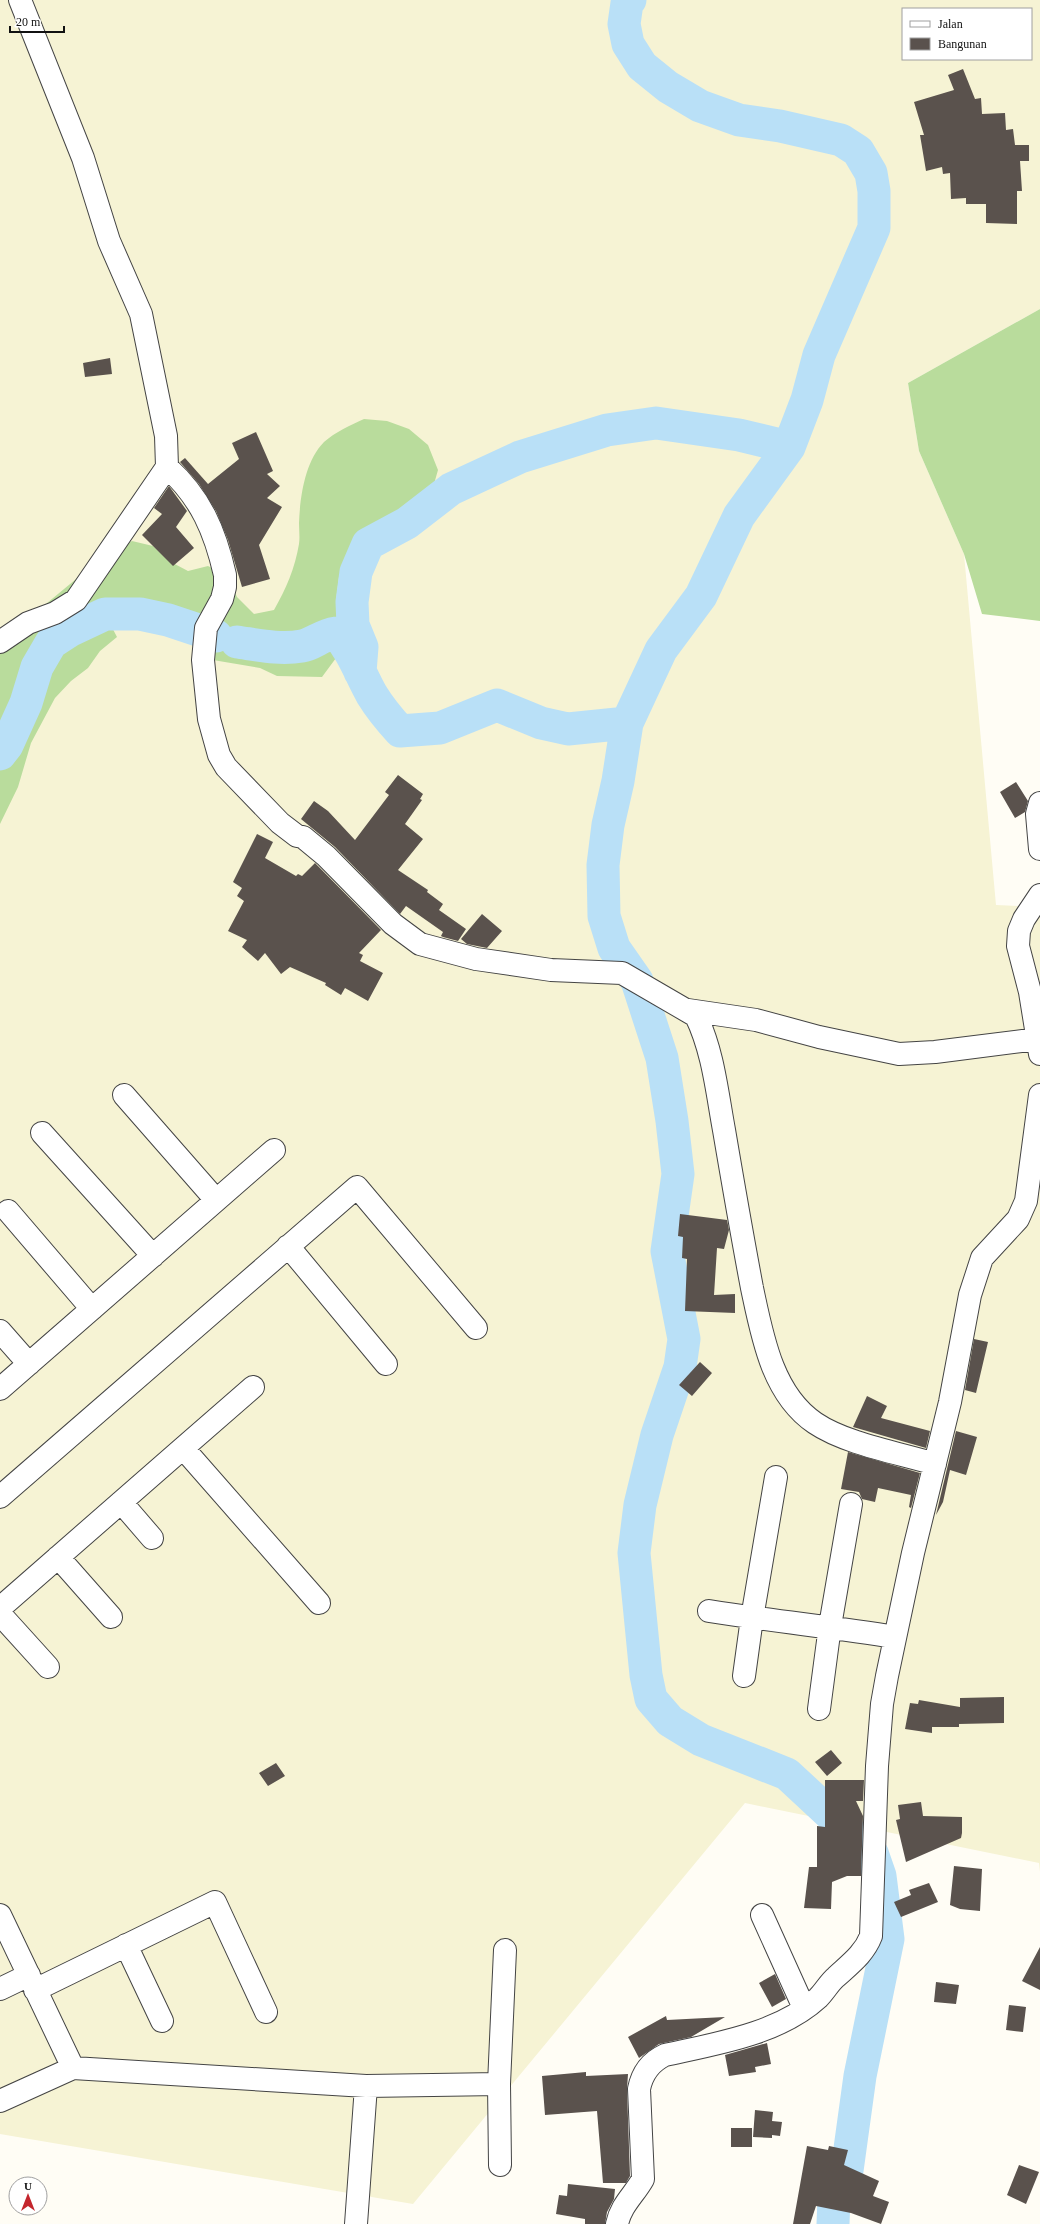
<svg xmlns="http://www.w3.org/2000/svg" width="1040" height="2224" font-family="'Times New Roman',serif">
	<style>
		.farmland { fill: #f6f3d4; fill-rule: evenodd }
		.forest { fill: #b9dc9c }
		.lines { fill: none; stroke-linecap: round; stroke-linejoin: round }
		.river { stroke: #b9e0f7; stroke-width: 33 }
		.building { fill: #5a524d }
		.minor-casing { stroke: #444; stroke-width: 24 }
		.minor { stroke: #fff; stroke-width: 22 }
	</style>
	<rect width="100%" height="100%" fill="#fffdf5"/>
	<path class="farmland" d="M0,0H1040V309L908,383L919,451L964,554L996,905L1040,907V1872L1039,1863L745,1803L413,2204L0,2134ZM903,9H1031V59H903Z"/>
	<path class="forest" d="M1040,309V621L982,614L964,554L919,451L908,383Z
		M364,419L387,421L409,429L428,445L438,470L432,491L414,505L377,526L360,540L339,577L336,601L342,623L336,633V658L322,677L277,676L260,668L207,659L220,637L210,633L197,618L180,607L158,613L105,614L117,637L100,651L88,668L71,681L55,698L31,743L18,787L0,824V642L93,565L132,541L153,546L169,561L188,571L208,566L228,576L237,597L254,614L274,610C286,589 295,568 299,544C300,537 299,530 299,523C300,497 305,461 324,442C335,432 351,425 364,419Z"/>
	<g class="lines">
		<path class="river" d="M630,0L627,3L624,24L628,44L642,66L668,87L700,106L739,120L780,126L841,140L858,151L871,173L874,191V228L819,355L807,400L789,447L739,516L701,596L661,650L627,723L618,781L608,825L603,865L604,916L614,948L637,981L662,1058L672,1121L678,1174L667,1251L684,1339L680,1367L657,1435L640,1505L634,1553L646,1675L651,1699L670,1721L701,1740L787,1774L872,1853L880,1876L888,1939L860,2076L845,2185L834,2198L833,2224
			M237,642C258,645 280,650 302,646C314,644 321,635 336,633C353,651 360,674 372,695C380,708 389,719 400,731L440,728L497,705L541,723L568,729L627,723
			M360,672L362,647L353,625L352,602L356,572L368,544L407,523L451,489L520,457L607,430L656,423L739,435L789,447
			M0,754L7,745L26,703L37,667L51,643L71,630L105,614H140L168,620L216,636"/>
	</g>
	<path class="building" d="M963,69L975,99L981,98L982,114L1005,113L1006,130L1013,129L1015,145H1029V161H1020L1022,191H1017V224L986,223V204H966V198L951,199L950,173L943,174L942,167L926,171L920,135H924L914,102L954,90L948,75Z
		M110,358L112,374L85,377L83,363Z
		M256,432L273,471L267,474L280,486L267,498L282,507L259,545L270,579L242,587L228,540L216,511L199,484L180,462L185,458L208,484L239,459L232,443Z
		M169,486L187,511L176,527L194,548L173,566L142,535L162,514L154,508Z
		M398,775L423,794L420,799L422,800L405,824L423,839L398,870L428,890L427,892L443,904L439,910L466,929L458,941L443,937L441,936L443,932L406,906L400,914L335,847L301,819L314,801L328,811L355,840L389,795L385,792Z
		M1016,782L1028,801L1025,812L1015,818L1000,792Z
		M257,834L273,842L265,858L296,876L298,874L302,876L315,863L381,930L359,953L363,955L360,961L383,973L368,1001L345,988L341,995L325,985L326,983L290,967L281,974L265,953L258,961L242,947L247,940L228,931L244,901L237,896L242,888L233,882Z
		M482,914L502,931L487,948L467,944L461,939Z
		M680,1214L727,1220L729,1230L724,1249L717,1248L714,1295L735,1294V1313L685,1311L687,1259L682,1258L683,1237L678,1236Z
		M974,1339L988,1342L976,1393L965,1390Z
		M700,1362L712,1373L692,1396L679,1385Z
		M867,1396L887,1406L881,1418L930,1431L926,1448L853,1427Z
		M956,1431L977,1437L966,1475L950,1470L943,1502L936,1515Z
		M848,1452L920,1473L911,1508L909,1507L911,1495L878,1488L875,1502L862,1499L859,1492L841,1489Z
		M1004,1697V1723L959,1724V1727H932V1733L905,1729L910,1703L918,1704L919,1700L960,1707V1698Z
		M831,1750L842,1763L827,1776L815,1762Z
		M276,1763L285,1776L268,1786L259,1773Z
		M825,1780H864L863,1801H856L863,1816L861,1876H847L832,1882L831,1909L804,1908L809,1867H817V1826L825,1827Z
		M921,1802L923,1816L962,1817V1833L961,1838L906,1862L896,1820L900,1819L898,1805Z
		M954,1866L982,1869L980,1911L960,1909L950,1905Z
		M929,1883L938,1902L901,1917L894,1902L911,1895L909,1890Z
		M1040,1947V1990L1022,1981Z
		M775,1974L786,1999L772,2007L759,1983Z
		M936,1982L959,1985L956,2004L934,2002Z
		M1009,2005L1026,2007L1023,2032L1006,2030Z
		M666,2016L667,2020L725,2017L691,2037L659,2044L639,2058L628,2037Z
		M767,2043L771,2064L755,2067L756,2072L729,2076L725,2055Z
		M586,2072V2076L628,2074L627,2090L630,2176L626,2183H603L597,2111L545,2115L542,2076Z
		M755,2110L773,2112L772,2121L782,2122L780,2136L772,2135V2138L753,2137Z
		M731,2128H752V2147H731Z
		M807,2146L828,2150L829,2146L848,2150L844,2165L879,2181L873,2196L889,2202L881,2224L851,2213L816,2206L810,2224H793Z
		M1019,2165L1039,2172L1026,2204L1007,2195Z
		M568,2184L615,2189L614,2199L607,2212L605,2224H585V2219L556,2214L559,2195L567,2196Z"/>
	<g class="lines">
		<g class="minor-casing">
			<path id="minor" d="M167,467C201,498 215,531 225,575V587L222,599L206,628L203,660L209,719L219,755L226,767L280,823L297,836L303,837L326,856L393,924L420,944L476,959L551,970L622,973L696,1016C713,1051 717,1092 724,1130C733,1183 742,1235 752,1288C762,1335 772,1394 815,1423C846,1444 899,1453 935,1464
				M0,642L28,623L55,613L76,600L167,467L166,436L141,314L109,241L83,158L20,0
				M1040,803L1037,814L1040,849
				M1040,895L1024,919L1019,931L1018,946L1030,992L1040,1054
				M688,1010L756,1020L819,1037L899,1054L935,1052L1038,1039
				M124,1095L216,1200
				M42,1133L153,1256
				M8,1211L92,1309
				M288,1246L386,1364
				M0,1331L29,1364
				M0,1389L274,1150
				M183,1448L253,1387
				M0,1497L357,1187L476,1328
				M121,1502L152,1538
				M58,1557L111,1617
				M0,1608L183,1448L319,1603
				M709,1611C771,1621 833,1627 895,1637
				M0,1614L48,1667
				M744,1676L752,1618L776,1477
				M819,1709L830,1626L851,1504
				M0,1915L73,2068L366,2086
				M762,1915L804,2008
				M126,1945L162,2021
				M0,1989L29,1975
				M35,1990L215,1902L266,2012
				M499,2084L500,2165
				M0,2101L73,2068
				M356,2224L366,2086L499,2084L505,1950
				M617,2224C621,2205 634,2195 643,2179L639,2089C642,2074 650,2062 665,2055C715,2044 779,2034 818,1998C825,1991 829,1983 836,1977C850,1964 864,1954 871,1936L877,1766L882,1704L887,1676L913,1553L950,1402L970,1295L982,1258L1018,1219L1026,1201L1040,1095"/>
		</g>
		<use href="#minor" class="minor"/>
	</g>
	<rect x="902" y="8" width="130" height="52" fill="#ffffff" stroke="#a0a0a0"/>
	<rect x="910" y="21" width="20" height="6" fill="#ffffff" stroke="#a0a0a0"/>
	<text x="938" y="28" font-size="12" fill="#111111">Jalan</text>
	<rect x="910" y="38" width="20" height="12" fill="#5a524d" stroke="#a0a0a0"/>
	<text x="938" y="48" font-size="12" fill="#111111">Bangunan</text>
	<g transform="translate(28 2196)"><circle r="19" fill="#ffffff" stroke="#a0a0a0"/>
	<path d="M0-3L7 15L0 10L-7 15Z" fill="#c4262e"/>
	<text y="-6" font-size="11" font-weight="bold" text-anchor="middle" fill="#111111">U</text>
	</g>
	<path d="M10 26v6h54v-6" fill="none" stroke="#111111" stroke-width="2"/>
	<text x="16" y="26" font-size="12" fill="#111111" stroke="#ffffff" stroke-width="3" paint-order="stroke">20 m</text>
</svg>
